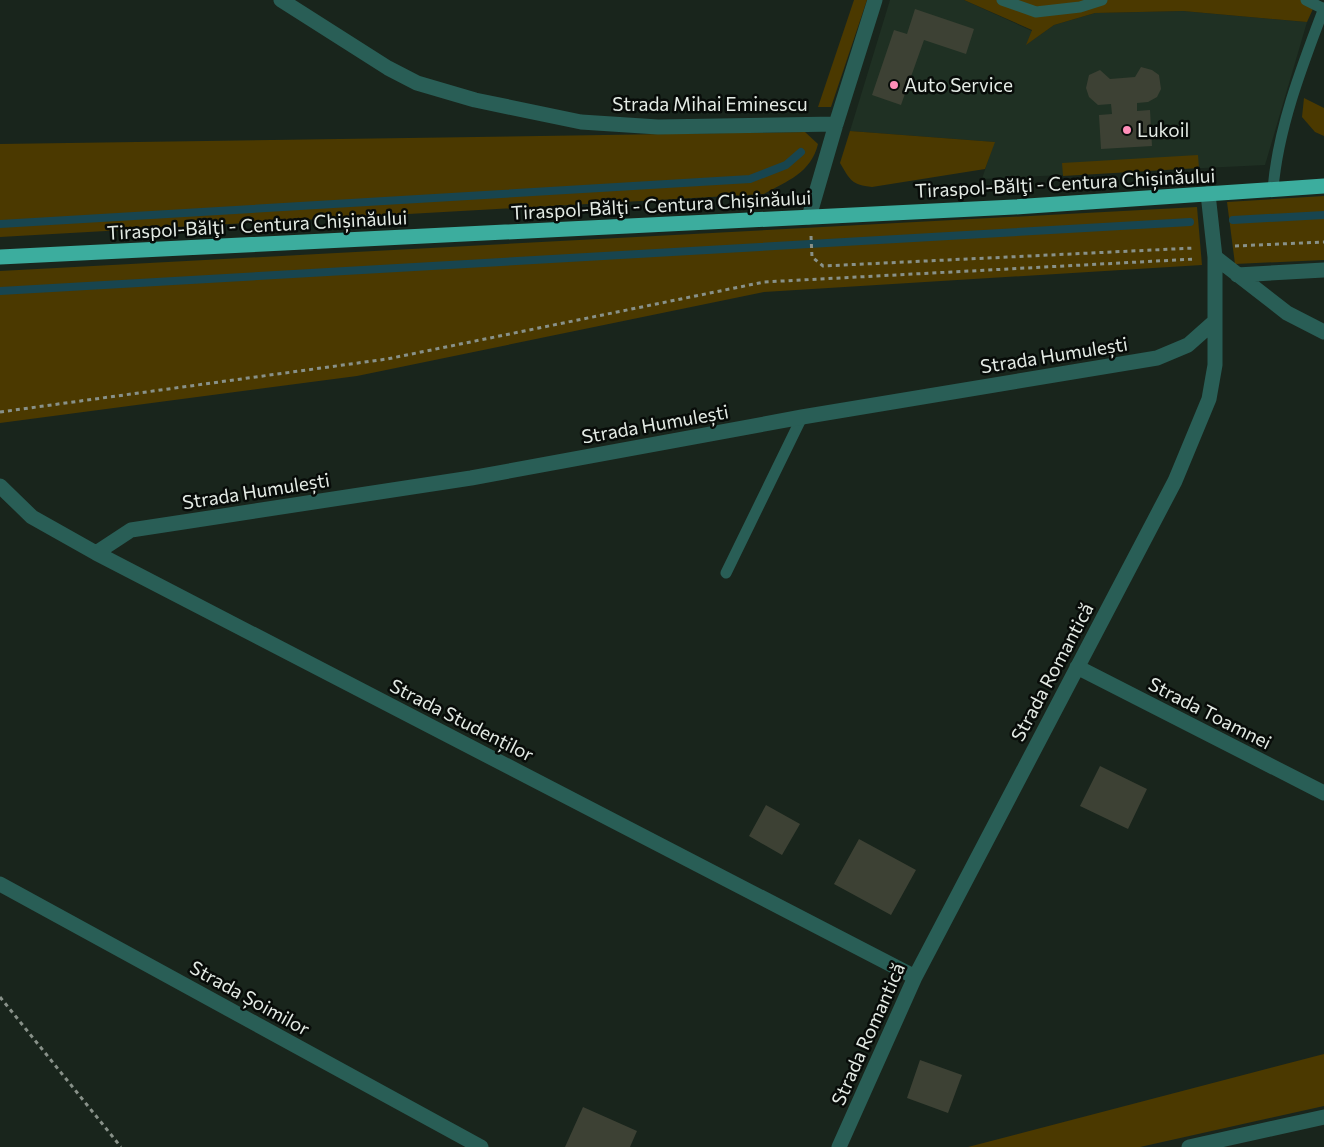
<svg xmlns="http://www.w3.org/2000/svg" width="1324" height="1147" font-family="Commissioner,sans-serif">
	<style>
		.built { fill: #1f3023 }
		.green { fill: #4b3900 }
		.lines { fill: none; stroke-linecap: round; stroke-linejoin: round }
		.stream { stroke: #18454f; stroke-width: 8 }
		.building { fill: #3d4134 }
		.path { stroke: #889189; stroke-width: 3; stroke-dasharray: 4 4; stroke-linecap: butt }
		.lane { stroke: #295e56; stroke-width: 11 }
		.street { stroke: #295e56; stroke-width: 15 }
		.highway { stroke: #3cad9e; stroke-width: 15 }
		.poi-dot { fill: #ff8eb9; stroke: #080c09; stroke-width: 2 }
		.labels { text-anchor: middle; stroke-width: 5; stroke-linejoin: round; paint-order: stroke }
		.poi-label { font-size: 19px; fill: #e4ebe5; stroke: #080c09; text-anchor: start }
		.street-label { font-size: 19px; fill: #e4ebe5; stroke: #080c09 }
	</style>
	<rect width="100%" height="100%" fill="#19251c"/>
	<path class="built" d="M890,0H964L1032,31L1027,44L1054,25L1095,13L1183,11L1307,22L1265,165L982,179L994,142L850,131Z"/>
	<path class="green" d="M854,0H867L831,107H818Z
		M964,0H1317L1307,22L1183,11L1095,13L1054,25L1026,45L1032,30Z
		M1304,98L1324,108V136L1315,132L1302,117Z
		M850,131L995,142L985,169L872,187C852,185 850,180 840,163Z
		M805,132L818,144C811,173 787,181 764,194L0,237V144Z
		M1198,155L1199,168L1063,176L1062,163Z
		M1324,196V260L1235,264L1227,202Z
		M1197,207L1202,265L764,292L357,376L0,423V271Z
		M1324,1054V1106L1140,1147H968Z"/>
	<g class="lines">
		<path class="stream" d="M1233,220L1324,215
			M0,224L750,179L786,165L801,152
			M0,291L1190,222"/>
	</g>
	<path class="building" d="M915,9L974,29L966,54L924,40L901,105L872,95L894,30L907,34Z
		M1141,67L1152,70L1159,75L1161,89L1157,97L1148,102L1137,103V111L1150,110L1152,146L1101,149L1099,115L1112,114L1111,104L1098,105L1089,97L1086,88L1089,75L1100,70L1110,79L1135,77Z
		M1100,766L1147,789L1128,829L1080,806Z
		M766,805L800,824L782,855L749,836Z
		M859,839L916,870L891,915L834,884Z
		M920,1060L962,1075L948,1113L907,1098Z
		M583,1107L637,1131L630,1147H565Z"/>
	<g class="lines">
		<path class="path" d="M811,236L812,257L823,266L1194,248
			M1235,246L1324,242
			M0,412L387,359L764,282L1195,259
			M0,997L121,1147"/>
		<path class="lane" d="M1002,0L1036,12L1080,7L1102,0
			M1306,0L1324,9
			M1273,189C1278,128 1302,66 1324,8
			M726,573L802,417"/>
		<path class="street" d="M281,0L388,68L417,83L475,100L581,122L658,127L836,124
			M809,217L836,124L875,0
			M1215,257L1287,313L1324,332
			M1237,275L1324,270
			M0,486L32,517L96,553L915,977
			M96,553L131,530L471,478L802,417L1157,358L1188,345L1215,321
			M1077,667L1324,793
			M0,884L481,1147
			M839,1147L915,977L1175,481L1209,399L1215,365V257L1208,194
			M1189,1147L1324,1117"/>
		<path class="highway" d="M0,257L1014,207L1324,186"/>
	</g>
	<g class="poi-dot">
		<circle cx="894" cy="85" r="5"/>
		<circle cx="1127" cy="130" r="5"/>
	</g>
	<g class="labels">
		<g class="poi-label">
			<text x="904" y="92">Auto Service</text>
			<text x="1137" y="137">Lukoil</text>
		</g>
		<g class="street-label">
			<text x="710" y="111">Strada Mihai Eminescu</text>
			<text transform="translate(1065 183) rotate(-3)" y="7">Tiraspol-Bălţi - Centura Chișinăului</text>
			<text transform="translate(661 205) rotate(-3)" y="7">Tiraspol-Bălţi - Centura Chișinăului</text>
			<text transform="translate(257 225) rotate(-3)" y="7">Tiraspol-Bălţi - Centura Chișinăului</text>
			<text transform="translate(1054 355) rotate(-9)" y="7">Strada Humulești</text>
			<text transform="translate(655 424) rotate(-10)" y="7">Strada Humulești</text>
			<text transform="translate(256 491) rotate(-9)" y="7">Strada Humulești</text>
			<text transform="translate(1052 672) rotate(-62)" y="7">Strada Romantică</text>
			<text transform="translate(1210 713) rotate(27)" y="7">Strada Toamnei</text>
			<text transform="translate(462 720) rotate(27)" y="7">Strada Studenților</text>
			<text transform="translate(250 998) rotate(29)" y="7">Strada Șoimilor</text>
			<text transform="translate(868 1034) rotate(-66)" y="7">Strada Romantică</text>
		</g>
	</g>
</svg>
